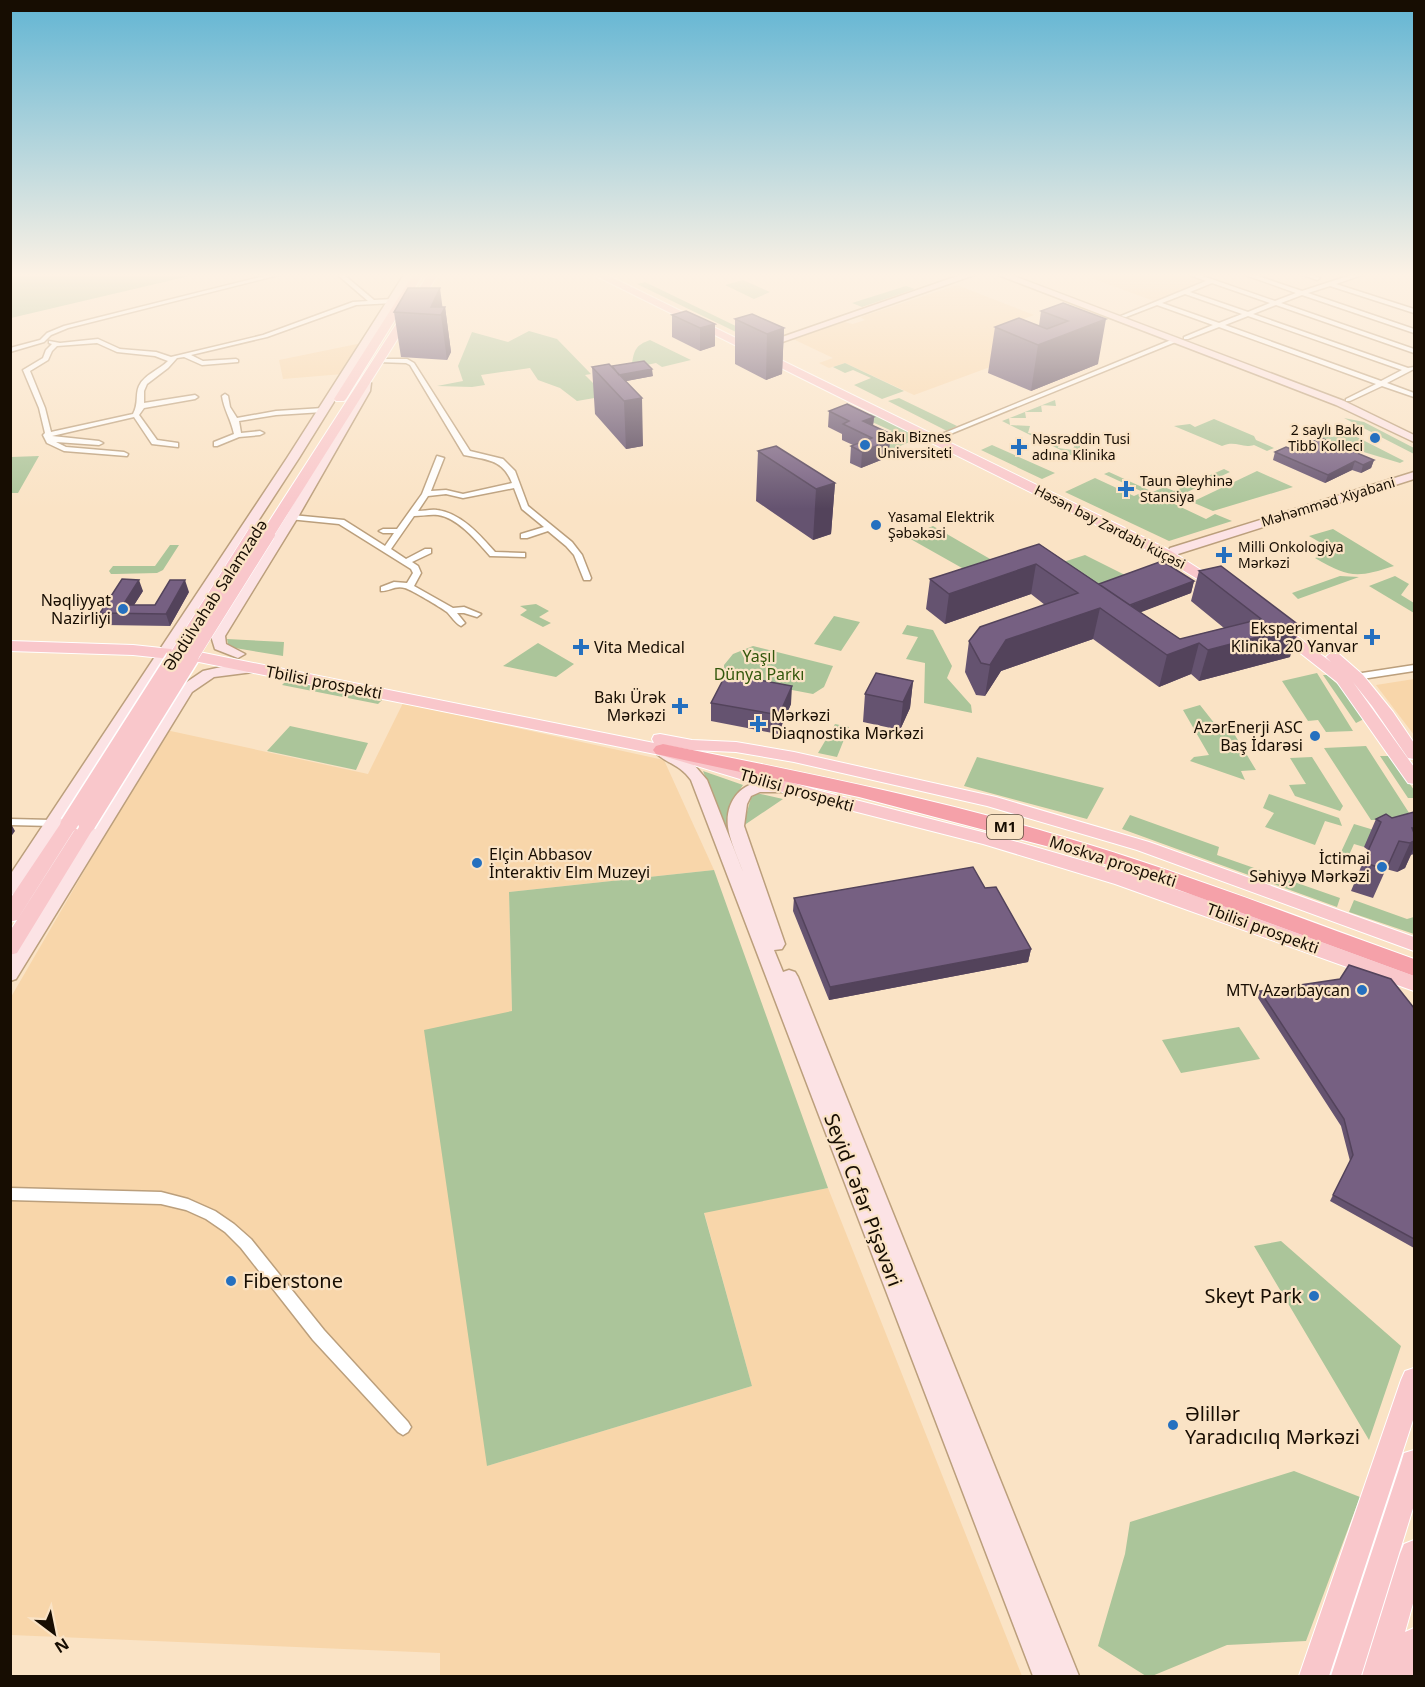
<svg xmlns="http://www.w3.org/2000/svg" width="1425" height="1687" font-family="'Noto Sans',sans-serif">
	<style>
		.built { fill: #f8d6aa }
		.green { fill: #abc59a }
		.lines { fill: none; stroke-linecap: round; stroke-linejoin: round }
		.street-casing { stroke: #bb9f7c; stroke-width: 3 }
		.secondary-casing { stroke: #bb9f7c; stroke-width: 3 }
		.primary-casing { stroke: #fff; stroke-width: 2 }
		.highway-casing { stroke: #fff; stroke-width: 2 }
		.street { fill: #fff; fill-rule: evenodd }
		.secondary { fill: #fce3e5; fill-rule: evenodd }
		.primary { fill: #f9c7cb; fill-rule: evenodd }
		.highway { fill: #f5a1a9; fill-rule: evenodd }
		.primary-bridge-far1-casing { stroke: #fff; stroke-width: 15; stroke-linecap: butt }
		.primary-bridge-casing { stroke: #fff; stroke-width: 20; stroke-linecap: butt }
		.primary-bridge-far1 { stroke: #f9c7cb; stroke-width: 14 }
		.primary-bridge { stroke: #f9c7cb; stroke-width: 17 }
		.wall { fill: #655370 }
		.shaded-wall { fill: #53435b }
		.building { fill: #766082; stroke: #53435b; stroke-width: 1.5 }
		.poi-dot { fill: #2570bf; stroke: #fae3c5; stroke-width: 2 }
		.labels { text-anchor: middle; stroke-width: 4.5; stroke-linejoin: round; paint-order: stroke }
		.far-poi-label { font-size: 14px; fill: #170d02; stroke: #fae3c5; text-anchor: start }
		.far-street-label { font-size: 14px; fill: #170d02; stroke: #fae3c5 }
		.shield { fill: #fae3c5; stroke: #5b4d3c; stroke-width: 1.5 }
		.shield-label { font-size: 15px; font-weight: bold; fill: #170d02 }
		.street-label { font-size: 16px; fill: #170d02; stroke: #fae3c5 }
		.poi-label { font-size: 16px; fill: #170d02; stroke: #fae3c5; text-anchor: end }
		.park-label { font-size: 16px; fill: #32570c; stroke: #fae3c5 }
		.near-street-label { font-size: 20px; fill: #170d02; stroke: #fae3c5 }
		.near-poi-label { font-size: 20px; fill: #170d02; stroke: #fae3c5; text-anchor: start }
	</style>
	<rect width="100%" height="100%" fill="#fae3c5"/>
	<path class="built" d="M1104,273H1183L1207,281L1154,301L1091,278Z
		M957,285L1034,315L1005,326L1050,345L914,395L845,363L829,368L819,363L833,358L793,339L844,322L853,324L865,320L860,317Z
		M362,343L343,374L283,379L279,360Z
		M1414,679V735L1376,685Z
		M403,703L664,760L714,870L509,892L512,1011L487,1466L752,1386L704,1212L828,1188L1022,1676H440V1653L11,1635V997L166,730L368,774Z"/>
	<path class="green" d="M11,273H202L11,318Z
		M743,280L770,292L754,299L725,285Z
		M645,282L744,330L736,332L637,284Z
		M906,286L915,289L862,307L852,303Z
		M529,331L557,339L591,374L585,375L606,396L577,401L560,388L538,380L530,368L481,375L485,385L472,387L437,386L463,381L458,366L472,332L508,342Z
		M650,340L691,360L662,367L656,363L637,367L632,364C634,350 636,345 650,340Z
		M845,363L904,391L882,399L854,385L871,378L853,370L845,373L833,367Z
		M899,398L957,426L947,431L888,401Z
		M1055,400L1056,406L1041,405L1042,412H1025L1026,418H1009L1010,425L1030,426L1028,433L1044,435L1043,440L1059,443L1058,448L1073,450L1075,443L1080,445V452L1088,458L1083,461L1002,421Z
		M873,413L921,437L891,450L871,441L892,431L861,417Z
		M1344,418L1364,422L1414,448V454Z
		M1214,419L1254,436L1256,440L1274,448L1267,451L1254,445C1242,449 1236,440 1222,446L1174,426L1190,424L1195,427Z
		M1320,432L1332,437L1349,433L1404,461L1400,463L1311,436Z
		M992,445L1055,473L1042,479L981,450Z
		M39,456L18,493H11V457Z
		M1224,469L1230,472L1168,501L1206,519L1215,514L1232,521L1169,541L1065,492L1095,478L1134,496L1143,492L1104,474L1109,472L1153,492L1164,487L1174,491Z
		M1257,471L1293,487L1213,511L1192,502Z
		M933,526L1004,567L978,577L907,537Z
		M1333,529L1394,566C1357,578 1349,578 1315,558L1335,551L1309,536Z
		M170,545H179L163,570L157,573L116,574H111L109,571L113,566H155Z
		M1085,555L1129,577L1089,594L1048,567Z
		M1340,576L1359,577L1298,599L1292,593Z
		M1395,576L1409,584L1401,595L1414,603V613L1369,586Z
		M536,604L549,611L539,617L551,623L543,627L520,615L527,610L520,606Z
		M834,616L860,622L841,651L814,644Z
		M907,625L933,630L952,666L947,678L971,705L972,713L924,703L925,663L906,659L918,637L902,634Z
		M227,639L284,642L283,656L235,648L228,644Z
		M538,643L574,664L556,677L503,666Z
		M753,646L833,666L824,687L813,694L724,677V665L733,654Z
		M1317,673L1353,731L1326,732L1318,720L1308,721L1282,681Z
		M1323,675H1327L1343,689L1364,719L1356,723Z
		M287,680L383,699L378,704L282,685Z
		M1200,705L1215,724L1227,722L1256,770L1241,771L1245,780L1190,761L1194,757L1209,755L1183,710Z
		M835,724L849,727L837,757L818,753Z
		M290,726L368,743L356,770L267,751Z
		M1366,746L1413,819L1371,820L1324,748Z
		M1380,756H1390L1414,790V798H1408Z
		M977,757L1104,788L1087,819L964,786Z
		M1312,757L1343,806L1340,811L1295,796L1289,785L1306,784L1290,758Z
		M703,771L743,785L735,797L728,830L719,813Z
		M756,793L783,799L743,826L751,798Z
		M1269,794L1339,818L1342,826L1325,821L1315,845L1265,827L1274,813L1263,808Z
		M1130,815L1219,847L1217,855L1340,898L1337,907L1122,829Z
		M1354,824L1404,839L1374,842L1364,847L1354,844L1349,855L1341,852Z
		M714,870L828,1188L704,1213L752,1386L487,1466L424,1030L512,1011L509,892Z
		M1354,900L1407,919L1414,917V934L1349,912Z
		M1239,1027L1260,1059L1181,1073L1162,1040Z
		M1281,1241L1401,1346L1369,1440L1254,1246Z
		M1294,1471L1360,1497L1306,1641L1227,1645L1152,1676H1146L1098,1646L1125,1554L1130,1522Z"/>
	<g class="lines">
		<g class="street-casing">
			<path id="street" d="M276,273H287L68,328L51,335L44,342L10,352V348L40,340L47,333L64,326Z
				M1185,273H1194L1275,301L1296,293L1240,273H1249L1302,291L1357,273H1367L1336,284L1414,309V313L1330,286L1308,293L1414,329V333L1302,295L1281,303L1414,349V353L1276,305L1253,314L1408,368L1414,367V369L1387,383L1414,393V397L1382,386L1350,401H1346V399L1376,384L1219,327L1188,339H1184V337L1213,325L1157,305L1126,317L1121,316L1206,281ZM1212,283L1270,303L1248,312L1190,292ZM1185,294L1242,314L1219,323L1162,303ZM1248,316L1402,370L1381,381L1225,325Z
				M1298,273H1308L1320,278L1317,280Z
				M339,274H343L374,300L393,299L396,301L393,303L356,305L267,337L191,355L203,361L236,359L238,360V362L202,365L184,357L177,358L168,368L147,384L144,391V403L195,395L198,397L195,399L144,408L139,415L157,440L178,443V447L152,444L134,417L52,436L99,441L103,443L99,445L56,442L66,447L124,452L128,454L127,456L64,451L47,443L43,435L45,433L39,408L23,370L43,358L46,350L52,344L49,343V341L60,343L98,339L120,349L156,352L171,357L263,335L353,302L368,301L339,276ZM97,343L117,352L155,356L168,361C160,369 144,375 139,386C135,395 139,403 133,414L51,432L45,408L30,371L48,360L52,351L57,346Z
				M1176,338L1179,340L1178,341L943,437L937,436Z
				M380,359H407L414,363L470,451L503,459L515,471L528,506L572,542L582,555L591,578L590,580H584L574,555L566,546L548,531L527,538H521V534L544,527L522,509L514,488L463,498L446,494L428,496L418,511C424,511 431,509 437,510C461,513 480,535 495,552L522,553H525V557L490,556C477,541 458,518 438,515C430,514 422,516 414,516L391,549L406,559L425,549H431V553L412,562L418,566L421,573L414,586L453,608L464,607L481,614L477,617L464,613H457L465,623L461,626C455,623 452,617 447,612C440,607 412,590 405,588C395,585 390,591 381,591V587L394,582L407,583L413,573L411,569L339,524L289,519V515H292L344,520L385,546L394,533H383L379,531L383,529H397L422,494L437,456L444,458L431,491L446,490L463,494L512,483C503,459 487,460 464,455L410,365L406,363L378,362V360Z
				M225,394L228,396L230,407L237,418L276,411L323,408L326,410L323,412L276,415L239,421L241,433L260,431L264,433L260,435L239,437L217,446H214V442L234,434C231,419 224,410 222,396Z
				M1414,665V671L1349,681L1344,678L1349,675Z
				M10,819L52,820L57,823L52,826L10,825Z
				M10,1188L161,1192L188,1199L215,1211L234,1224L251,1239L324,1330L408,1422L411,1427L408,1432L403,1435L398,1432L313,1340L241,1248L225,1232L206,1219L186,1210L161,1204L10,1200Z"/>
		</g>
		<g class="secondary-casing">
			<path id="secondary" d="M405,273H414L299,458L16,893L10,895V875L287,458Z
				M966,273H980L768,347L759,345Z
				M993,273H1006L1344,401L1414,435V442L1336,405Z
				M366,380L371,383L370,391L298,517L225,636L226,644L245,654L238,658L215,649L211,636L286,517L360,391L361,383Z
				M1414,472V479L1178,554L1174,555L1168,551L1170,548Z
				M235,664H253L260,668L253,672L214,677L192,692L16,979L10,981V958L181,686L203,671Z
				M663,747L689,759L707,780L743,872C738,858 730,841 728,827C725,803 740,782 765,782C773,782 785,779 791,787L783,792H760L751,796L747,804L744,826L785,944L782,949L774,950L783,972L789,970L795,972L798,977L1079,1676H1033L691,780C680,764 665,763 655,752L658,749Z"/>
		</g>
		<g class="primary-casing">
			<path id="primary" d="M414,273H424L346,399L344,401H336L334,399Z
				M429,273H439L275,534L268,538L263,537L261,534Z
				M590,273H603L1133,532L1171,551L1226,586L1224,589H1214L1161,557Z
				M1276,623L1281,624L1331,662L1326,657L1329,654H1339L1363,675L1393,712L1414,743V759L1408,758L1372,706L1353,682L1414,767V784L1408,783L1337,682L1271,630L1269,627Z
				M10,641L133,645L199,652L669,746L820,791L986,833L1129,874L1193,895L1414,976V991L1115,884L983,844L810,800L660,755L199,662L133,655L10,651Z
				M660,734L692,740L736,742L794,752L996,797L1149,842L1414,937V951L1137,850L987,806L794,762L736,752L692,750L654,743L652,739L654,735Z
				M69,818L75,820L78,824L17,920L10,922V899L63,820Z
				M87,818L93,820L96,824L17,953L10,955V931L81,820Z
				M1414,1368V1417L1329,1676H1299L1401,1380L1405,1371Z
				M1414,1450V1505L1361,1676H1331L1401,1463L1404,1453Z
				M1414,1540V1600L1405,1632L1414,1628V1676H1362L1400,1554L1404,1544Z"/>
		</g>
		<g class="highway-casing">
			<path id="highway" d="M663,744C796,771 930,797 1060,836C1180,871 1297,917 1414,959V976L1127,871L1046,846L859,797L656,754L653,750L656,746Z"/>
		</g>
		<use href="#street" class="street"/>
		<use href="#secondary" class="secondary"/>
		<use href="#primary" class="primary"/>
		<use href="#highway" class="highway"/>
		<g class="primary-bridge-far1-casing">
			<path id="primary-bridge-far1" d="M174,660L254,534
				M189,660L268,534"/>
		</g>
		<g class="primary-bridge-casing">
			<path id="primary-bridge" d="M69,824L175,658
				M87,824L190,658"/>
		</g>
		<use href="#primary-bridge-far1" class="primary-bridge-far1"/>
		<use href="#primary-bridge" class="primary-bridge"/>
	</g>
	<path class="wall" d="M1063,303L1098,364L1031,391L988,373L995,327L1039,326L1041,311Z
		M445,307L451,352L447,360L401,357L394,312Z
		M686,311L715,346L700,351L672,337V315Z
		M735,319L784,328L782,374L766,380L735,364Z
		M612,366L653,376L626,381L643,446L626,449L595,414L592,367Z
		M829,411L874,417L873,426L889,451L887,452L886,458L861,468L850,463L851,446L853,445L842,440V434L828,427Z
		M1294,450L1374,460L1371,468L1361,473L1352,470L1325,483L1273,460L1275,452Z
		M758,451L835,483L831,534L813,540L756,501Z
		M1039,544L1099,584L1194,581L1191,593L1140,612L1180,639L1224,628L1191,601L1199,571L1221,566L1290,657L1199,681L1191,674L1159,687L1093,639L1001,671L985,696L976,695L965,672L969,641L1045,605L1031,594L945,624L926,609L930,579Z
		M143,591L134,605H155L189,592L170,626L105,625L100,613Z
		M913,681L910,708L900,730L863,722L865,694Z
		M711,703L791,704L778,734L711,721Z
		M1414,812V854L1411,855L1405,868L1397,872L1386,869L1373,898L1351,891L1368,850L1364,847L1376,819L1392,818Z
		M985,888L1031,949L1028,962L829,1000L793,911L794,898Z
		M1260,991L1414,1008V1248L1330,1201L1350,1161L1341,1126L1258,998Z"/>
	<path class="shaded-wall" d="M440,288L443,311L445,307L451,352L447,360L441,315L431,307Z
		M1106,319L1098,364L1031,391L1038,345Z
		M715,324V346L700,351V328Z
		M784,328L782,374L766,380L767,334Z
		M652,369L653,376L611,384L610,376Z
		M642,398L643,446L626,449L624,401Z
		M874,417L872,433L863,421Z
		M891,434L889,451L887,452L886,458L861,468L862,452L881,438Z
		M1374,460L1371,468L1361,473L1363,465Z
		M1355,461L1352,470L1325,483L1328,475Z
		M835,483L831,534L813,540L816,489Z
		M1036,564L1031,594L945,624L949,594Z
		M139,580L143,591L129,613L123,605Z
		M185,580L189,592L170,626L166,614Z
		M1194,581L1191,593L1126,618L1129,606Z
		M1100,608L1093,639L1001,671L985,696L990,665L1006,640Z
		M1300,626L1290,657L1199,681L1208,650Z
		M1199,643L1191,674L1159,687L1167,655Z
		M913,681L910,708L900,730L903,702Z
		M792,686L791,704L778,734L779,715Z
		M10,822L15,831L10,838Z
		M1414,841V847L1405,868L1397,872L1410,843Z
		M1031,949L1028,962L829,1000L830,987Z"/>
	<path class="building" d="M408,288H440L431,307H445L441,315L394,312Z
		M1063,303L1106,319L1038,345L995,327L1019,318L1047,329L1068,321L1041,311Z
		M686,311L715,324L700,328L672,315Z
		M752,314L784,328L767,334L735,319Z
		M644,361L652,369L619,375L612,366Z
		M609,364L642,398L624,401L592,367Z
		M847,404L874,417L863,421L891,434L881,438L888,441L862,452L851,446L872,438L843,424L849,421L829,411Z
		M1321,438L1374,460L1363,465L1355,461L1328,475L1275,452L1286,447L1294,450Z
		M776,446L835,483L816,489L758,451Z
		M1039,544L1180,639L1261,619L1199,571L1221,566L1300,626L1208,650L1199,643L1167,655L1100,608L1006,640L990,665L981,663L969,641L980,627L1078,593L1036,564L949,594L930,579Z
		M1162,561L1194,581L1130,605L1099,584Z
		M122,579L139,580L123,605H155L170,580H185L166,614L100,613Z
		M876,673L913,681L903,702L865,694Z
		M726,674L792,686L779,715L711,703Z
		M1414,812V828H1412L1414,833V841L1410,843L1399,841L1386,870L1363,862L1381,822L1376,819L1386,814L1392,818Z
		M973,867L985,888L996,887L1031,949L830,987L794,898Z
		M1349,965L1391,979L1414,1008V1239L1333,1195L1353,1155L1344,1119L1260,991L1340,979Z"/>
	<linearGradient id="sky" x2="0" y2="1"><stop stop-color="#62b5d3"/><stop offset="0.54" stop-color="#fdf2e5"/><stop offset="1" stop-color="#fdf2e5" stop-opacity="0"/></linearGradient>
	<rect width="1425" height="509" fill="url(#sky)"/>
	<g class="poi-dot">
		<circle cx="1375" cy="438" r="6"/>
		<circle cx="865" cy="445" r="6"/>
		<path d="M1016 438h6v6h6v6h-6v6h-6v-6h-6v-6h6z"/>
		<path d="M1123 480h6v6h6v6h-6v6h-6v-6h-6v-6h6z"/>
		<circle cx="876" cy="525" r="6"/>
		<path d="M1221 546h6v6h6v6h-6v6h-6v-6h-6v-6h6z"/>
		<circle cx="123" cy="609" r="6"/>
		<path d="M1369 628h6v6h6v6h-6v6h-6v-6h-6v-6h6z"/>
		<path d="M578 638h6v6h6v6h-6v6h-6v-6h-6v-6h6z"/>
		<path d="M677 697h6v6h6v6h-6v6h-6v-6h-6v-6h6z"/>
		<path d="M755 715h6v6h6v6h-6v6h-6v-6h-6v-6h6z"/>
		<circle cx="1315" cy="736" r="6"/>
		<circle cx="477" cy="863" r="6"/>
		<circle cx="1382" cy="867" r="6"/>
		<circle cx="1362" cy="990" r="6"/>
		<circle cx="231" cy="1281" r="6"/>
		<circle cx="1314" cy="1296" r="6"/>
		<circle cx="1173" cy="1425" r="6"/>
	</g>
	<g class="labels">
		<g class="far-poi-label">
			<text x="1363" y="435" text-anchor="end">2 saylı Bakı<tspan x="1363" dy="16">Tibb Kolleci</tspan></text>
			<text x="877" y="442">Bakı Biznes<tspan x="877" dy="16">Universiteti</tspan></text>
			<text x="1032" y="444">Nəsrəddin Tusi<tspan x="1032" dy="16">adına Klinika</tspan></text>
			<text x="1140" y="486">Taun Əleyhinə<tspan x="1140" dy="16">Stansiya</tspan></text>
			<text x="888" y="522">Yasamal Elektrik<tspan x="888" dy="16">Şəbəkəsi</tspan></text>
			<text x="1238" y="552">Milli Onkologiya<tspan x="1238" dy="16">Mərkəzi</tspan></text>
		</g>
		<g class="far-street-label">
			<text transform="translate(1328 502) rotate(-17)" y="5">Məhəmməd Xiyabani</text>
			<text transform="translate(1110 527) rotate(27)" y="5">Həsən bəy Zərdabi küçəsi</text>
		</g>
		<rect class="shield" x="987" y="815" width="36" height="24" rx="4.5"/>
		<g class="shield-label">
			<text x="1005" y="832">M1</text>
		</g>
		<g class="street-label">
			<text transform="translate(215 595) rotate(-57)" y="6">Əbdülvahab Salamzadə</text>
			<text transform="translate(324 682) rotate(11)" y="6">Tbilisi prospekti</text>
			<text transform="translate(797 790) rotate(16)" y="6">Tbilisi prospekti</text>
			<text transform="translate(1113 861) rotate(18)" y="6">Moskva prospekti</text>
			<text transform="translate(1263 928) rotate(20)" y="6">Tbilisi prospekti</text>
		</g>
		<g class="poi-label">
			<text x="111" y="606">Nəqliyyat<tspan x="111" dy="18">Nazirliyi</tspan></text>
			<text x="1358" y="634">Eksperimental<tspan x="1358" dy="18">Klinika 20 Yanvar</tspan></text>
			<text x="594" y="653" text-anchor="start">Vita Medical</text>
			<text x="666" y="703">Bakı Ürək<tspan x="666" dy="18">Mərkəzi</tspan></text>
			<text x="771" y="721" text-anchor="start">Mərkəzi<tspan x="771" dy="18">Diaqnostika Mərkəzi</tspan></text>
			<text x="1303" y="733">AzərEnerji ASC<tspan x="1303" dy="18">Baş İdarəsi</tspan></text>
			<text x="489" y="860" text-anchor="start">Elçin Abbasov<tspan x="489" dy="18">İnteraktiv Elm Muzeyi</tspan></text>
			<text x="1370" y="864">İctimai<tspan x="1370" dy="18">Səhiyyə Mərkəzi</tspan></text>
			<text x="1350" y="996">MTV Azərbaycan</text>
		</g>
		<g class="park-label">
			<text x="759" y="662">Yaşıl<tspan x="759" dy="18">Dünya Parkı</tspan></text>
		</g>
		<g class="near-street-label">
			<text transform="translate(863 1200) rotate(69)" y="7">Seyid Cəfər Pişəvəri</text>
		</g>
		<g class="near-poi-label">
			<text x="243" y="1288">Fiberstone</text>
			<text x="1302" y="1303" text-anchor="end">Skeyt Park</text>
			<text x="1185" y="1421">Əlillər<tspan x="1185" dy="23">Yaradıcılıq Mərkəzi</tspan></text>
		</g>
	</g>
	<rect width="1425" height="1687" fill="none" stroke="#170d02" stroke-width="24"/>
	<g transform="translate(54 1633) rotate(148)" stroke="#fae3c5" stroke-width="4.5" paint-order="stroke">
	<path d="M0-4.5L10 22L0 15L-10 22Z" fill="#170d02"/>
	<text y="-9" font-size="16" font-weight="bold" text-anchor="middle" fill="#170d02">N</text>
	</g>
</svg>
